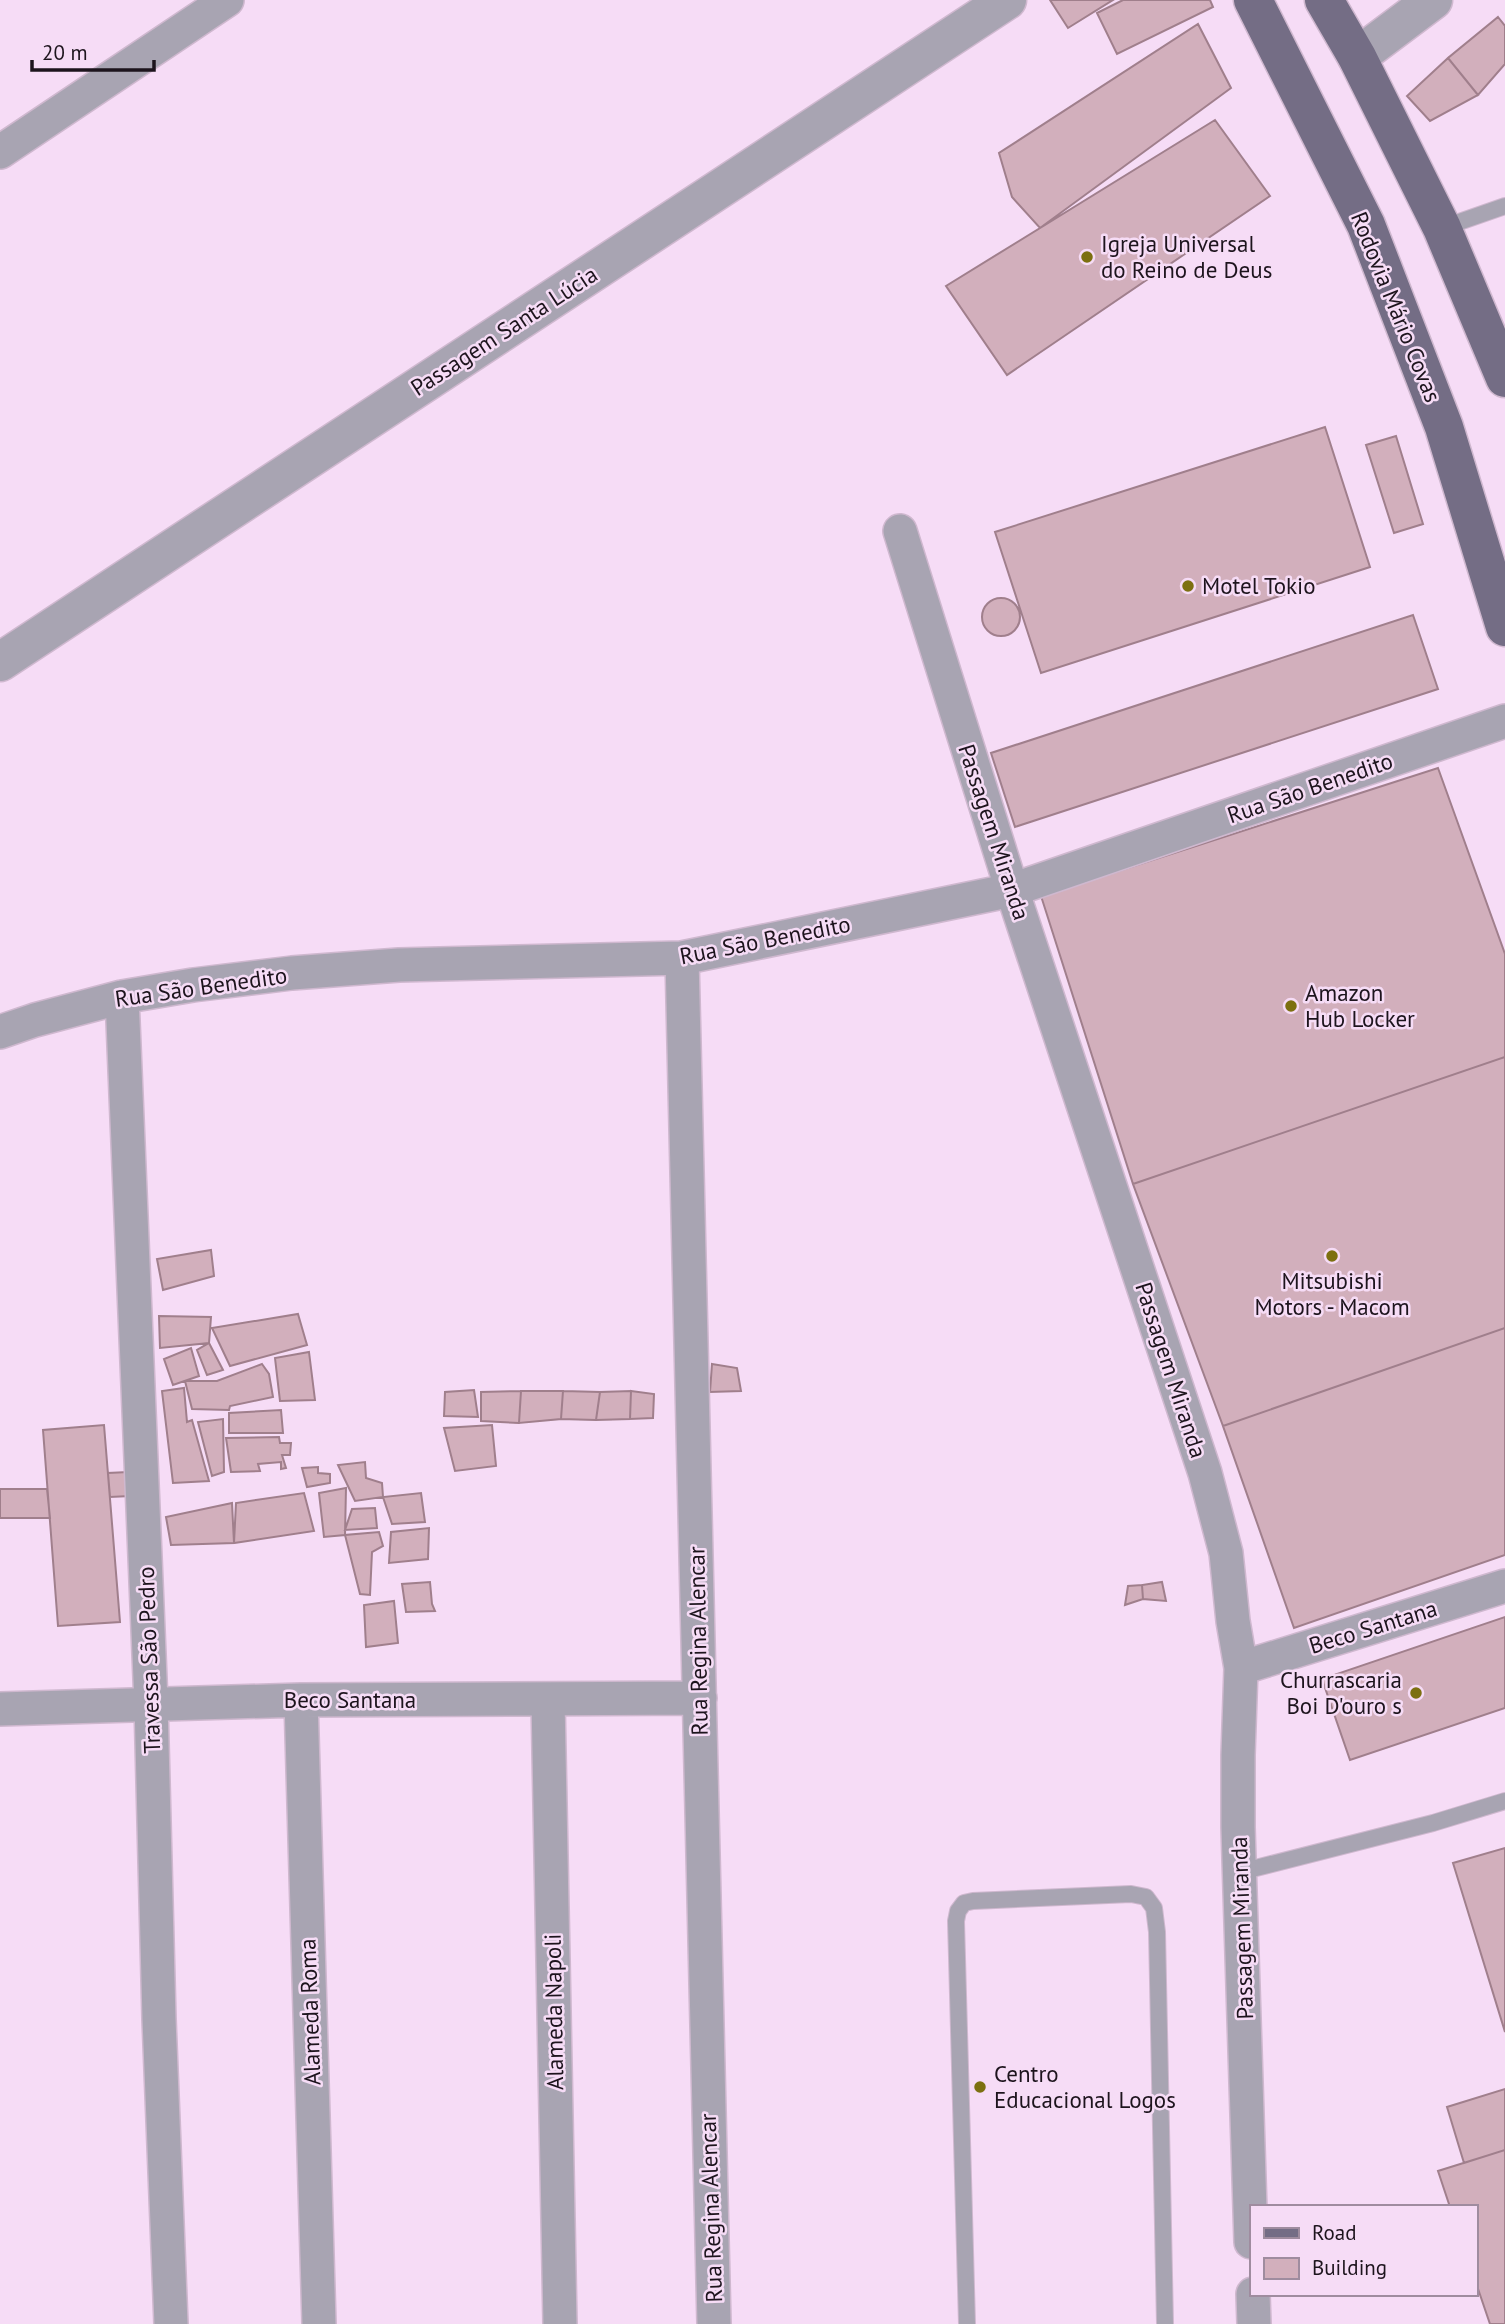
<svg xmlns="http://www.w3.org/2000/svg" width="1505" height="2324" font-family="'PT Sans',sans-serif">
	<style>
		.building { fill: #d2afbc; stroke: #a07f8c; stroke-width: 2 }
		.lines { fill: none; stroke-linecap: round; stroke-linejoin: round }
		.service-casing { stroke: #cfb8cf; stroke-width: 18 }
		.minor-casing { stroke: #cfb8cf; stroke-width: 36 }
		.tertiary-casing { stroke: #cfb8cf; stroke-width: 41 }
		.primary-casing { stroke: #cfb8cf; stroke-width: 41 }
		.service { stroke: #a8a4b2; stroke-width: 16 }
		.minor { stroke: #a8a4b2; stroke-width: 33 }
		.tertiary { stroke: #a8a4b2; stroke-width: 38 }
		.primary { stroke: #746d85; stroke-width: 38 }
		.poi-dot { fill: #7c7010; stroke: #f6dcf6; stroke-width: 2.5 }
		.labels { text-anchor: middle; stroke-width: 5; stroke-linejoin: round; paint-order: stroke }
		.poi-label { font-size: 23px; fill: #1d141d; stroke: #f6dcf6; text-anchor: start }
		.street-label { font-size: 23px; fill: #1d141d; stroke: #f6dcf6 }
	</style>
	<rect width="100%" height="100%" fill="#f6dcf6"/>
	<path class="building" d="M1050,0H1113L1068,28Z
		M1123,0H1210L1213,7L1117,54L1097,13Z
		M1498,17L1505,26V64L1478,95L1448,58Z
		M1198,24L1231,88L1040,228L1012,197L999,153Z
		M1448,58L1478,95L1430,121L1407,96Z
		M1215,120L1270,196L1007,375L946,286Z
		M1325,427L1370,567L1041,673L995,532Z
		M1396,436L1423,524L1394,533L1366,445Z
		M982 617a19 19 0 1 1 38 0a19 19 0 1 1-38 0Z
		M1413,615L1438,689L1015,827L991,753Z
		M1438,768L1505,954V1057L1133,1184L1041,896Z
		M1505,1057V1328L1223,1426L1133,1184Z
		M211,1250L214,1276L163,1290L157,1259Z
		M298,1314L307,1345L230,1366L212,1328Z
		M159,1316L211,1317L209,1343L160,1348Z
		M1505,1328V1555L1294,1628L1223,1426Z
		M209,1343L223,1370L207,1375L197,1350Z
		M191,1348L199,1376L173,1385L164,1359Z
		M309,1352L315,1400L280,1401L275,1358Z
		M262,1364L269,1374L273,1397L230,1406L229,1410L192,1409L185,1381H217Z
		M712,1364L737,1368L741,1391L710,1392Z
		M184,1388L187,1422L192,1420L209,1481L173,1483L162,1391Z
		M474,1390L478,1417L444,1416L445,1392Z
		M521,1391L519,1423L481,1421V1392Z
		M521,1391H563L561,1419L519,1423Z
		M563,1391L600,1392L596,1420L561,1419Z
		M631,1391L630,1419L596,1420L600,1392Z
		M631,1391L654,1394L653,1418L630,1419Z
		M281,1410L283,1433H229V1413Z
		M223,1419L224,1472L212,1476L198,1422Z
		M104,1425L120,1622L58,1626L43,1430Z
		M492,1425L496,1466L455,1471L444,1428Z
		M279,1437L280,1443H291L290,1455H282L286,1468L281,1469V1462L258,1464L260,1471L231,1472L226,1438Z
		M365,1462L366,1478L382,1483L383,1497L355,1501L338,1465Z
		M318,1467V1473L330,1474V1483L307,1487L302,1468Z
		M128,1472L130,1496L110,1497L108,1473Z
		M346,1488L345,1535L324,1537L319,1493Z
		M0,1489H47L50,1518H0Z
		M304,1493L314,1531L234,1543L236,1503Z
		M421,1493L425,1522L392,1524L383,1497Z
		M232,1503L234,1543L171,1545L166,1517Z
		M375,1508L377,1528L345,1530L352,1509Z
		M429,1528L428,1559L389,1563L391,1532Z
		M379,1532L383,1546L372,1552L370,1595L360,1594L345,1535Z
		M430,1582L432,1604L435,1611L406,1612L402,1584Z
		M1162,1582L1166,1601L1143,1599L1142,1585Z
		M1142,1585L1143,1599L1125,1605L1128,1586Z
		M394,1601L398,1643L366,1647L364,1605Z
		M1505,1617V1708L1350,1760L1322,1679Z
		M1505,1848V2032L1453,1863Z
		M1505,2089V2150L1464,2163L1447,2107Z
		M1505,2150V2324H1490L1475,2280V2207H1450L1438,2171Z"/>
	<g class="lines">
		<g class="service-casing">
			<path id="service" d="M1442,228L1505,206
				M1240,1872L1433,1823L1505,1801
				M967,2324L956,1921L958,1911L964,1903L973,1901L1131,1894L1146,1897L1154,1908L1157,1932L1165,2324"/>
		</g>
		<g class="minor-casing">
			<path id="minor" d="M0,152L227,0
				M900,531L1012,890L1205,1473L1226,1553L1233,1621L1241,1668L1238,1755V1827L1251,2242
				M682,958L714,2324
				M122,997L151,1703L159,2019L171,2324
				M0,1032L35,1020L122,997L193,985L292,973L399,965L682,958L1012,890L1505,721
				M1241,1668L1505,1586
				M301,1700L319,2324
				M548,1700L560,2324
				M0,1709L301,1700L700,1698
				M1253,2294L1254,2324"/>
		</g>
		<g class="tertiary-casing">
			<path id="tertiary" d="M1357,57L1433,0
				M0,662L1007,0"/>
		</g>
		<g class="primary-casing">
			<path id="primary" d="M1253,0L1366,225L1444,427L1505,627
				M1324,0L1357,57L1442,228L1505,378"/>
		</g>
		<use href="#service" class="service"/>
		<use href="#minor" class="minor"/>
		<use href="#tertiary" class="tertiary"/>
		<use href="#primary" class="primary"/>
	</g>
	<g class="poi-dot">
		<circle cx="1087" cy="257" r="7"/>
		<circle cx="1188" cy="586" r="7"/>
		<circle cx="1291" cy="1006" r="7"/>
		<circle cx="1332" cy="1256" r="7"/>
		<circle cx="1416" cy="1693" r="7"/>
		<circle cx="980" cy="2087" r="7"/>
	</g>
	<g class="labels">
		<g class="poi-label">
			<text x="1101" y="252">Igreja Universal<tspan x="1101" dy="26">do Reino de Deus</tspan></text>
			<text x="1202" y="594">Motel Tokio</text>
			<text x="1305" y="1001">Amazon<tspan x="1305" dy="26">Hub Locker</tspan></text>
			<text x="1332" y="1289" text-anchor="middle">Mitsubishi<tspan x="1332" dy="26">Motors - Macom</tspan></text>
			<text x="1402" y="1688" text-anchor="end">Churrascaria<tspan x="1402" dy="26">Boi D'ouro s</tspan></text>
			<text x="994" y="2082">Centro<tspan x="994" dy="26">Educacional Logos</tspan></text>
		</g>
		<g class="street-label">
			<text transform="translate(1396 307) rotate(68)" y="8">Rodovia Mário Covas</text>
			<text transform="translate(504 331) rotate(-33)" y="8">Passagem Santa Lúcia</text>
			<text transform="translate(1310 788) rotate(-19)" y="8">Rua São Benedito</text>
			<text transform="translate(994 832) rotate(72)" y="8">Passagem Miranda</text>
			<text transform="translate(765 940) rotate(-11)" y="8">Rua São Benedito</text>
			<text transform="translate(201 987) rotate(-8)" y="8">Rua São Benedito</text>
			<text transform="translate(1171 1370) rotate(72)" y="8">Passagem Miranda</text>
			<text transform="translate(1373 1627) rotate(-17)" y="8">Beco Santana</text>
			<text transform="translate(698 1641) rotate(-91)" y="8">Rua Regina Alencar</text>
			<text transform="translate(149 1660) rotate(-92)" y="8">Travessa São Pedro</text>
			<text x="350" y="1708">Beco Santana</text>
			<text transform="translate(1242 1928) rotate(-92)" y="8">Passagem Miranda</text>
			<text transform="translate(310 2012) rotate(-92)" y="8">Alameda Roma</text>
			<text transform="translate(554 2012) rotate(-91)" y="8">Alameda Napoli</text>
			<text transform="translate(711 2208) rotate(-92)" y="8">Rua Regina Alencar</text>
		</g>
	</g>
	<rect x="1250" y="2205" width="228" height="91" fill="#f6dcf6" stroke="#9f8c9f" stroke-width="2"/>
	<rect x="1264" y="2228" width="35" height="10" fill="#746d85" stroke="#9f8c9f" stroke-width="2"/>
	<text x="1312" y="2240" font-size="21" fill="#1d141d">Road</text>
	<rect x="1264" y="2258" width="35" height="21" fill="#d2afbc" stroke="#9f8c9f" stroke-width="2"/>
	<text x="1312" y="2275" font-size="21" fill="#1d141d">Building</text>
	<path d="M32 60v10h122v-10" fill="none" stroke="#1d141d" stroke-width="3.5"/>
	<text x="42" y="60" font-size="21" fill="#1d141d" stroke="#f6dcf6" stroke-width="5" paint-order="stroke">20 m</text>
</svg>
